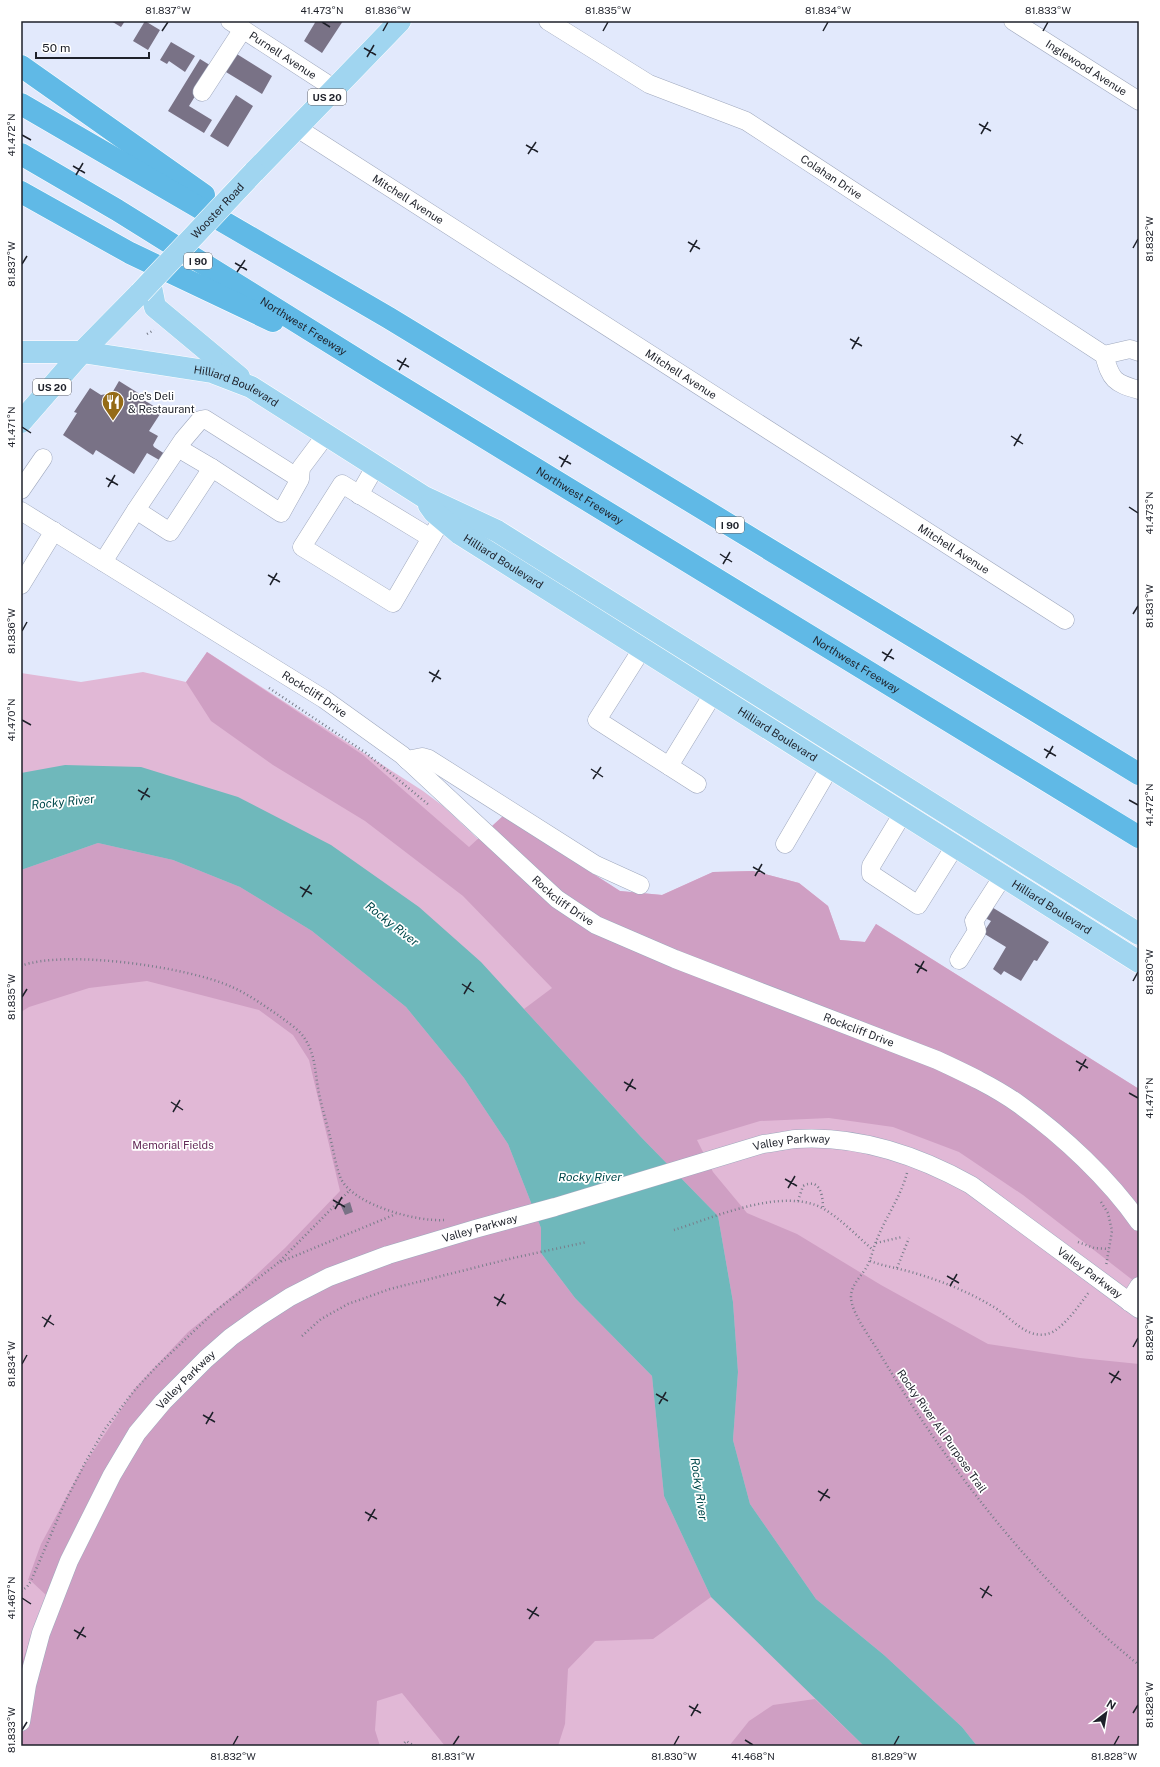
<svg xmlns="http://www.w3.org/2000/svg" width="1160" height="1767" font-family="'Public Sans',sans-serif">
	<style>
		.green { fill: #e1b8d6 }
		.forest { fill: #cf9fc3 }
		.water { fill: #6fb8bb }
		.building { fill: #797286 }
		.lines { fill: none; stroke-linecap: round; stroke-linejoin: round }
		.minor-casing { stroke: #9fa8bd; stroke-width: 19 }
		.major-casing { stroke: #fff; stroke-width: 23 }
		.highway-casing { stroke: #fff; stroke-width: 23 }
		.path { stroke: #787d8a; stroke-width: 2.5; stroke-dasharray: 1 3; stroke-linecap: butt }
		.minor { stroke: #fff; stroke-width: 18 }
		.major { stroke: #a0d5f0; stroke-width: 22 }
		.highway { stroke: #60b9e6; stroke-width: 22 }
		.major-bridge-casing { stroke: #fff; stroke-width: 23; stroke-linecap: butt }
		.major-bridge { stroke: #a0d5f0; stroke-width: 22 }
		.ticks { fill: none; stroke: #1e212a; stroke-width: 1.5 }
		.labels { text-anchor: middle; stroke-width: 3.5; stroke-linejoin: round; paint-order: stroke }
		.shield { fill: #fff; stroke: #62646a; stroke-width: 1 }
		.shield-label { font-size: 10px; font-weight: bold; fill: #1e212a }
		.street-label { font-size: 11px; fill: #1e212a; stroke: #fff }
		.poi-label { font-size: 11px; fill: #1e212a; stroke: #fff; text-anchor: start }
		.park-label { font-size: 11px; fill: #652b59; stroke: #fff }
		.water-label { font-size: 12px; font-style: italic; fill: #01494b; stroke: #fff }
		.neatline { fill: none; stroke: #1e212a; stroke-width: 1.5 }
		.ticks-label { font-size: 10px; text-anchor: middle; fill: #1e212a }
	</style>
	<rect width="100%" height="100%" fill="#e2e9fc"/>
	<path class="green" d="M207,652L423,791L443,806L478,839L503,816L620,891L662,895L713,872L753,871L799,883L828,906L840,940L865,942L876,924L1139,1089V1746H21V673L81,682L143,672L186,682Z"/>
	<path class="forest" d="M207,652L363,755L469,847L503,816L620,891L662,895L713,872L753,871L799,883L828,906L840,940L865,942L876,924L1139,1089V1285L1023,1195L959,1152L893,1127L829,1118L760,1121L697,1140L713,1172L747,1213L797,1234L881,1285L988,1344L1080,1358L1139,1364V1746H977L962,1727L884,1655L816,1599L750,1504L733,1440L738,1372L733,1302L718,1216L641,1137L524,1009L552,988L463,896L365,821L273,765L211,721L186,682Z
		M98,843L173,860L240,887L312,931L406,1007L464,1078L508,1144L541,1228V1253L575,1298L652,1376L664,1496L711,1597L653,1639L595,1641L568,1669L565,1724L558,1746H445L402,1693L377,1701L375,1730L380,1746H21V1665L46,1595L31,1581L28,1580L41,1544L81,1470L136,1387L188,1332L241,1289L285,1248L340,1191L309,1060L293,1035L259,1010L147,981L89,988L29,1007L21,1012V870Z
		M815,1699L864,1746H729L749,1721L773,1705Z"/>
	<path class="water" d="M65,765L141,767L238,797L331,845L419,907L481,962L641,1137L718,1216L733,1302L738,1372L733,1440L750,1504L816,1599L884,1655L962,1727L977,1746H864L711,1597L664,1496L652,1376L575,1298L541,1253V1228L508,1144L464,1078L406,1007L312,931L240,887L173,860L98,843L21,870V773Z"/>
	<path class="building" d="M111,21H125L121,27Z
		M145,21L160,30L148,50L133,41Z
		M316,21H343L322,53L304,41Z
		M171,42L195,56L185,72L169,61L167,64L160,60Z
		M232,51L272,76L262,94L221,69Z
		M200,59L213,67L189,106L212,120L204,133L168,111Z
		M236,95L253,106L228,147L210,136Z
		M119,381L143,396L142,399L162,411L149,431L158,436L153,445L154,447L165,454L161,461L147,453L134,474L96,450L93,455L63,435L77,413L74,412L90,388L101,395L112,393Z
		M990,906L1049,942L1037,961L1034,960L1021,981L1004,971L1001,975L993,969L1006,947L983,933L991,921L983,917Z
		M350,1202L353,1212L345,1215L341,1206Z"/>
	<g class="lines">
		<g class="minor-casing">
			<g id="minor">
				<path id="s1" d="M230,21L335,89"/>
				<path id="s2" d="M548,21L649,84L746,121L1104,355C1111,380 1114,383 1139,390"/>
				<path id="s3" d="M1013,21L1139,101"/>
				<path d="M202,92L243,29"/>
				<path id="s4" d="M297,128L1065,620"/>
				<path d="M1104,355L1130,349L1139,352"/>
				<path d="M178,448L212,468"/>
				<path d="M300,479L205,419L200,420L183,440L136,510L170,532L212,468L281,513L300,479L301,468L325,436"/>
				<path d="M21,490L43,458"/>
				<path d="M359,495L375,467"/>
				<path id="s5" d="M21,511L324,699L402,755L557,899L596,925L675,959L937,1060C965,1073 995,1087 1020,1105C1063,1136 1109,1179 1139,1222"/>
				<path d="M431,538L342,484L302,547L393,603L442,519"/>
				<path d="M103,562L136,510"/>
				<path d="M21,585L54,531"/>
				<path d="M642,649L597,720L697,784"/>
				<path d="M407,760L422,757L429,759L596,865L640,885"/>
				<path d="M669,766L713,694"/>
				<path d="M903,813L871,866V874L918,905L955,846"/>
				<path d="M785,844L830,767"/>
				<path d="M959,960L977,931L974,921L1003,876"/>
				<path d="M1129,1302L1139,1286"/>
				<path id="s6" d="M21,1722L27,1685L41,1633L69,1561L112,1475L137,1433L163,1402L206,1359L231,1337L259,1317L290,1297L329,1277L388,1255L475,1229L555,1207L763,1144C774,1143 785,1140 796,1139C859,1135 917,1155 971,1185L1139,1309"/>
			</g>
		</g>
		<g class="major-casing">
			<g id="major">
				<path d="M254,172L400,21"/>
				<path d="M150,282L155,307L239,377"/>
				<path id="s7" d="M21,352H82L212,372L251,387L424,497L497,531L1139,934"/>
				<path d="M21,422L82,352L140,293"/>
				<path id="s8" d="M429,505L434,512L460,534L1139,962"/>
			</g>
		</g>
		<g class="highway-casing">
			<g id="highway">
				<path d="M21,66L204,195"/>
				<path d="M21,104L389,318L1139,774"/>
				<path id="s9" d="M21,154L117,210L374,370L1139,837"/>
				<path d="M21,192L130,253L273,321"/>
			</g>
		</g>
		<path class="path" d="M147,334L154,330
			M269,688L366,753L429,805
			M21,966C64,949 189,967 232,987C248,994 263,1005 278,1015C287,1022 300,1030 305,1039C315,1054 315,1071 318,1088C321,1106 327,1123 331,1141C334,1153 336,1167 341,1179C354,1205 417,1222 444,1220
			M907,1173C901,1196 887,1215 878,1237C873,1247 872,1258 866,1268C860,1278 851,1285 851,1297C851,1313 872,1340 880,1354C947,1466 1036,1583 1139,1665
			M798,1201L803,1186C820,1177 823,1196 823,1208
			M1101,1202L1108,1213L1112,1231L1106,1266
			M674,1230C715,1217 784,1186 824,1209C842,1220 857,1236 873,1250
			M1078,1242L1094,1248L1109,1249
			M876,1243L902,1237
			M280,1261L350,1190
			M870,1261C883,1266 897,1268 911,1272C939,1280 967,1291 992,1306C1009,1315 1025,1339 1047,1334C1062,1331 1080,1304 1089,1292
			M897,1268L909,1238
			M302,1336L321,1319L348,1304L390,1289L513,1258L587,1242
			M21,1591L27,1587L31,1581L65,1502L86,1461L105,1429L133,1392L156,1367L214,1312L278,1263L396,1214
			M402,1746L406,1741L415,1746"/>
		<use href="#minor" class="minor"/>
		<use href="#major" class="major"/>
		<use href="#highway" class="highway"/>
		<g class="major-bridge-casing">
			<g id="major-bridge">
				<path id="s10" d="M140,293L254,172"/>
			</g>
		</g>
		<use href="#major-bridge" class="major-bridge"/>
	</g>
	<path class="ticks" d="M322,22L330,27M162,31L168,22M383,31L388,22M603,31L608,22M823,31L828,22M1043,31L1048,22M364,48L376,55M367,57L374,45M979,124L991,131M981,134L988,122M22,135L31,140M526,145L538,152M528,154L536,142M73,166L85,173M76,175L83,163M688,242L700,249M1133,248L1138,239M690,252L697,240M235,263L247,270M22,264L27,256M237,272L245,260M850,339L862,346M852,349L859,337M397,360L409,367M399,370L406,358M22,427L31,433M1011,436L1023,444M1014,446L1021,434M559,457L571,464M561,467L568,455M106,478L118,485M108,487L115,475M1129,507L1138,513M720,554L732,562M723,564L730,552M268,575L280,582M270,585L277,573M1133,614L1138,606M22,631L27,622M882,652L894,659M884,661L892,649M429,672L441,679M432,682L439,670M22,720L31,725M1044,749L1056,756M1046,758L1053,746M591,769L603,777M593,779L601,767M138,790L150,797M141,800L148,788M1129,800L1138,805M753,867L765,874M755,876L762,864M300,887L312,894M302,897L310,885M915,964L927,971M917,973L924,961M1133,981L1138,972M462,984L474,992M464,994L471,982M22,997L27,989M1076,1061L1088,1068M1079,1071L1086,1059M624,1082L636,1089M626,1091L633,1079M1129,1093L1138,1098M171,1102L183,1110M173,1112L180,1100M785,1179L797,1186M788,1188L795,1176M333,1200L345,1207M335,1209L342,1197M947,1276L959,1283M950,1286L957,1274M494,1297L506,1304M497,1306L504,1294M42,1317L54,1325M44,1327L51,1315M1133,1347L1138,1338M22,1364L27,1355M1109,1373L1121,1380M1111,1383L1119,1371M656,1394L668,1401M659,1404L666,1392M203,1415L215,1422M206,1424L213,1412M818,1491L830,1498M820,1501L828,1489M365,1512L377,1519M368,1521L375,1509M980,1588L992,1596M22,1598L31,1604M982,1598L989,1586M527,1609L539,1616M529,1619L537,1607M74,1630L86,1637M77,1639L84,1627M689,1706L701,1713M1133,1713L1138,1705M691,1716L698,1704M22,1730L27,1722M745,1740L753,1745M233,1745L238,1736M453,1745L459,1736M674,1745L679,1736M894,1745L899,1736M1114,1745L1119,1736"/>
	<defs>
		<g id="restaurant-pin" transform="scale(1.15)"><path d="M0 17L-7.5 6A9.5 9.5 0 1 1 7.5 6Z" fill="#956b17" stroke="#fff"/><path d="M-5-6h1v4h1v-4h1v4h1v-4h1v5L-1.5 .5V6h-2V.5L-5-1ZM5-6V6H3V1.5H1.5Q1.5-4 5-6Z" fill="#fff"/></g>
	</defs>
	<g fill-rule="evenodd">
		<use href="#restaurant-pin" x="113" y="402"/>
	</g>
	<g class="labels">
		<g class="shield">
			<rect x="308" y="89" width="38" height="16" rx="3"/>
			<rect x="184" y="253" width="28" height="16" rx="3"/>
			<rect x="33" y="379" width="38" height="16" rx="3"/>
			<rect x="716" y="517" width="28" height="16" rx="3"/>
		</g>
		<g class="shield-label">
			<text x="327" y="101">US 20</text>
			<text x="198" y="265">I 90</text>
			<text x="52" y="391">US 20</text>
			<text x="730" y="529">I 90</text>
		</g>
		<g class="street-label">
			<text dy="4" stroke="none"><textPath href="#s1" startOffset="63">Purnell Avenue</textPath></text>
			<text dy="4" stroke="none"><textPath href="#s3" startOffset="87">Inglewood Avenue</textPath></text>
			<text dy="4" stroke="none"><textPath href="#s2" startOffset="325">Colahan Drive</textPath></text>
			<text dy="4" stroke="none"><textPath href="#s4" startOffset="132">Mitchell Avenue</textPath></text>
			<text dy="4" stroke="none"><textPath href="#s10" startOffset="113">Wooster Road</textPath></text>
			<text dy="4" stroke="none"><textPath href="#s9" startOffset="331">Northwest Freeway</textPath></text>
			<text dy="4" stroke="none"><textPath href="#s4" startOffset="456">Mitchell Avenue</textPath></text>
			<text dy="4" stroke="none"><textPath href="#s7" startOffset="220">Hilliard Boulevard</textPath></text>
			<text dy="4" stroke="none"><textPath href="#s9" startOffset="655">Northwest Freeway</textPath></text>
			<text dy="4" stroke="none"><textPath href="#s4" startOffset="780">Mitchell Avenue</textPath></text>
			<text dy="4" stroke="none"><textPath href="#s8" startOffset="94">Hilliard Boulevard</textPath></text>
			<text dy="4" stroke="none"><textPath href="#s9" startOffset="979">Northwest Freeway</textPath></text>
			<text dy="4" stroke="none"><textPath href="#s5" startOffset="346">Rockcliff Drive</textPath></text>
			<text dy="4" stroke="none"><textPath href="#s8" startOffset="418">Hilliard Boulevard</textPath></text>
			<text dy="4" stroke="none"><textPath href="#s5" startOffset="670">Rockcliff Drive</textPath></text>
			<text dy="4" stroke="none"><textPath href="#s8" startOffset="742">Hilliard Boulevard</textPath></text>
			<text dy="4" stroke="none"><textPath href="#s5" startOffset="994">Rockcliff Drive</textPath></text>
			<text dy="4" stroke="none"><textPath href="#s6" startOffset="1046">Valley Parkway</textPath></text>
			<text dy="4" stroke="none"><textPath href="#s6" startOffset="722">Valley Parkway</textPath></text>
			<text dy="4" stroke="none"><textPath href="#s6" startOffset="1382">Valley Parkway</textPath></text>
			<text dy="4" stroke="none"><textPath href="#s6" startOffset="386">Valley Parkway</textPath></text>
			<text transform="translate(942 1431) rotate(55)" y="4">Rocky River All Purpose Trail</text>
		</g>
		<g class="poi-label">
			<text x="128" y="400">Joe's Deli<tspan x="128" dy="13">&amp; Restaurant</tspan></text>
		</g>
		<g class="park-label">
			<text x="173" y="1149">Memorial Fields</text>
		</g>
		<g class="water-label">
			<text transform="translate(63 802) rotate(-6)" y="4">Rocky River</text>
			<text transform="translate(392 924) rotate(38)" y="4">Rocky River</text>
			<text x="590" y="1181">Rocky River</text>
			<text transform="translate(699 1489) rotate(82)" y="4">Rocky River</text>
		</g>
	</g>
	<rect width="1160" height="1767" fill="none" stroke="#ffffff" stroke-width="44"/>
	<g transform="translate(1106 1713) rotate(31)" stroke="#ffffff" stroke-width="3" paint-order="stroke">
	<path d="M0-3L7 15L0 10L-7 15Z" fill="#1e212a"/>
	<text y="-6" font-size="11" font-weight="bold" text-anchor="middle" fill="#1e212a">N</text>
	</g>
	<path d="M36 52v6h113v-6" fill="none" stroke="#1e212a" stroke-width="2"/>
	<text x="42" y="52" font-size="12" fill="#1e212a" stroke="#ffffff" stroke-width="3" paint-order="stroke">50 m</text>
	<rect x="22" y="22" width="1116" height="1723" class="neatline"/>
	<g class="ticks-label">
		<text x="168" y="14">81.837°W</text>
		<text x="322" y="14">41.473°N</text>
		<text x="388" y="14">81.836°W</text>
		<text x="608" y="14">81.835°W</text>
		<text x="828" y="14">81.834°W</text>
		<text x="1048" y="14">81.833°W</text>
		<text transform="translate(11 135) rotate(-90)" y="4">41.472°N</text>
		<text transform="translate(1149 239) rotate(-90)" y="4">81.832°W</text>
		<text transform="translate(11 264) rotate(-90)" y="4">81.837°W</text>
		<text transform="translate(11 427) rotate(-90)" y="4">41.471°N</text>
		<text transform="translate(1149 513) rotate(-90)" y="4">41.473°N</text>
		<text transform="translate(1149 606) rotate(-90)" y="4">81.831°W</text>
		<text transform="translate(11 631) rotate(-90)" y="4">81.836°W</text>
		<text transform="translate(11 720) rotate(-90)" y="4">41.470°N</text>
		<text transform="translate(1149 805) rotate(-90)" y="4">41.472°N</text>
		<text transform="translate(1149 972) rotate(-90)" y="4">81.830°W</text>
		<text transform="translate(11 997) rotate(-90)" y="4">81.835°W</text>
		<text transform="translate(1149 1098) rotate(-90)" y="4">41.471°N</text>
		<text transform="translate(1149 1338) rotate(-90)" y="4">81.829°W</text>
		<text transform="translate(11 1364) rotate(-90)" y="4">81.834°W</text>
		<text transform="translate(11 1598) rotate(-90)" y="4">41.467°N</text>
		<text transform="translate(1149 1705) rotate(-90)" y="4">81.828°W</text>
		<text transform="translate(11 1730) rotate(-90)" y="4">81.833°W</text>
		<text x="233" y="1760">81.832°W</text>
		<text x="453" y="1760">81.831°W</text>
		<text x="674" y="1760">81.830°W</text>
		<text x="753" y="1760">41.468°N</text>
		<text x="894" y="1760">81.829°W</text>
		<text x="1114" y="1760">81.828°W</text>
	</g>
</svg>
